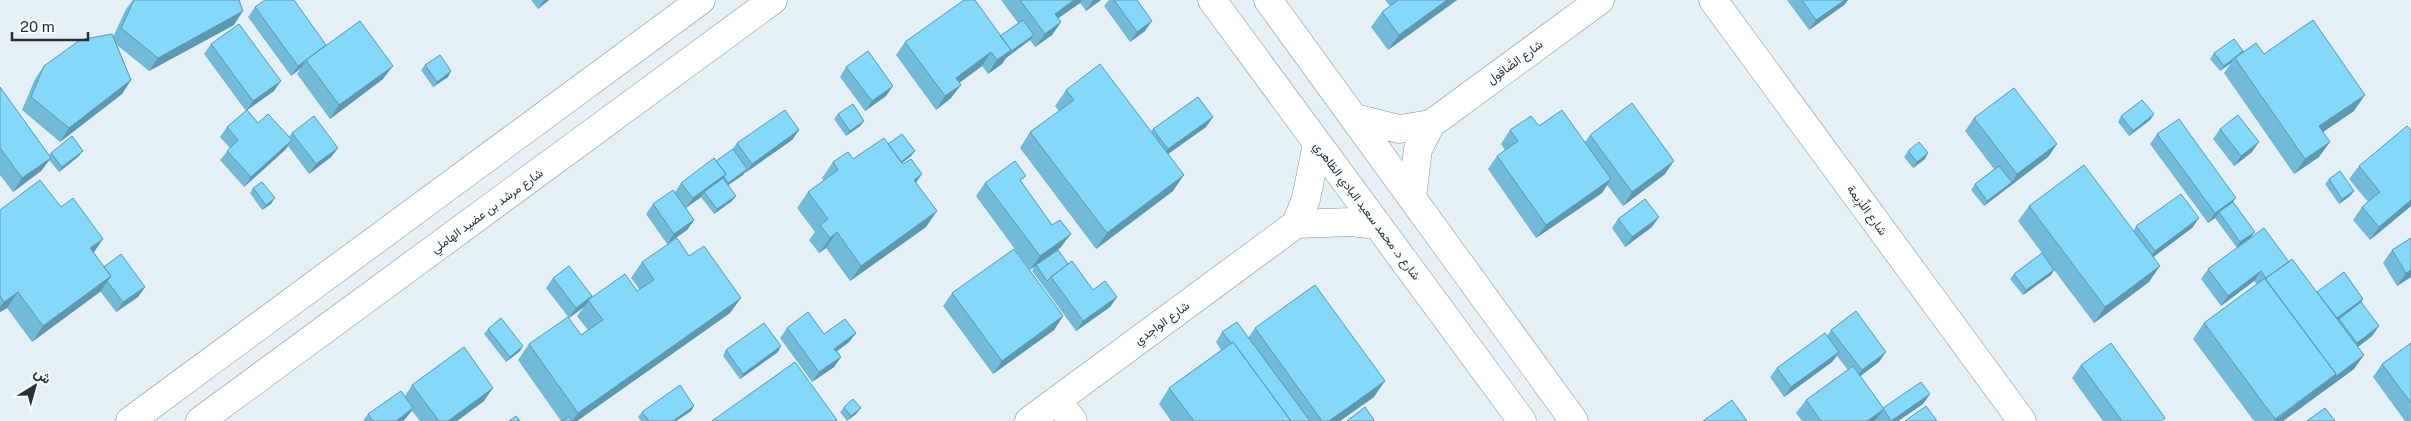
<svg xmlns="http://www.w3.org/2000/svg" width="2411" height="421" font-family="'Public Sans',Vazirmatn,sans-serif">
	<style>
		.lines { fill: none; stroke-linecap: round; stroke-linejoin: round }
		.minor-casing { stroke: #879296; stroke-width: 29 }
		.minor { stroke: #fff; stroke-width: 28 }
		.wall { fill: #72bbd8 }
		.shaded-wall { fill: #5c98b0 }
		.building { fill: #84d9fb; stroke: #5c98b0 }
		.labels { text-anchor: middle; stroke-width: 4; stroke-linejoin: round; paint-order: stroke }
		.street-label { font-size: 12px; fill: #2b3032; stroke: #f7fcfe }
	</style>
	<rect width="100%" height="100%" fill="#e4f0f5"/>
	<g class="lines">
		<g class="minor-casing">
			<path id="minor" d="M1212,0L1522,421
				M1268,0L1574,421
				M1713,0L2022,421
				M1355,118L1399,129L1431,124
				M1412,197L1418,149L1431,124L1600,0
				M1296,224L1306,199L1317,144
				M1057,400L1073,421
				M130,421L701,0
				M200,421L773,0
				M1029,421L1296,224L1351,222L1378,225"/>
		</g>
		<use href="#minor" class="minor"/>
	</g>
	<path class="wall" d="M133,0L234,25L149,71L117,45L131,80L122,94L60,142L22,110L35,79L44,66L113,37L126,9Z
		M531,0H549L538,9Z
		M1001,0H1101L1086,11L1080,3L1058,18L1061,22L1052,35L1035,47L1030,40L1006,58L1002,64L988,74L982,66L959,83L951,98L936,110L896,55L905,42L1000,36L1018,23Z
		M1109,0H1137L1145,31L1130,42L1104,6Z
		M1385,0H1457L1388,50L1371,27L1382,12L1390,6Z
		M1787,0H1848L1844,5L1809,30Z
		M255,7L325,47L383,79L330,119L297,74L301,68L291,76L248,17Z
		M211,44L274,91L247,110L258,123L289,137L292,133L338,148L331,157L309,174L288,146L285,150L244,187L220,160L230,148L220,137L227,127L246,111L204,54Z
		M2243,51L2264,54L2354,111L2323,132L2319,157L2294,174L2224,73L2231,63L2220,71L2210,59L2214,53Z
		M425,65L448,77L433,87L421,70Z
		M846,67L886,96L865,111L840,77Z
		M0,87L49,155L51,153L79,156L59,172L49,160L41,171L13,192L0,175Z
		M1066,90L1151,132L1153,129L1213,117L1206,127L1168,154L1173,191L1096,249L1020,148L1030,132L1059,111L1055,106Z
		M838,114L864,121L860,126L846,136L834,119Z
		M2154,114L2150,120L2129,136L2118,122L2121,116Z
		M1974,118L2057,144L2048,157L1984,206L1971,190L1975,184L1994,169L1965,131Z
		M1539,126L1585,142L1590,135L1665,174L1623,206L1607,185L1602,193L1536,238L1488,169L1497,156L1505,150L1501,144L1510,130Z
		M2220,129L2252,152L2234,166L2213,139Z
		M799,130L792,140L745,173H744L743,175L728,185L732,201L714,214L701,197L686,208L694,220L687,230L667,244L646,214L653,204L675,192L681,183L716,161L732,150L737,143Z
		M2411,130V206L2370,240L2353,220L2362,207L2368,202L2349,179L2359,166Z
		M2157,134L2233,202L2251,237L2289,262L2317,293L2344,272L2363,299L2361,303L2379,326L2372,336L2358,347L2354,369L2283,421H2254L2193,339L2204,323L2257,284L2254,281L2221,306L2201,279L2208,269L2237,248L2215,218L2208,223L2150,144Z
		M888,144L915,151L911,156L902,163L903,164L922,174L916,182L926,227L850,281L826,248L819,253L809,240L815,232L797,208L808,192L824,181L822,178L833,162L853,159Z
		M1908,151L1925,159L1913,168L1904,157Z
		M2329,179L2354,191L2350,196L2339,204L2325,184Z
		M1021,182L1061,247L1058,250L1068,264L1093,290L1117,297L1110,307L1076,331L1032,271L1035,266L1030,270L976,196L985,183Z
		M253,188L271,204L262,210L250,193Z
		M2029,206L2134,230L2136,226L2199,218L2192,228L2153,257L2149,282L2094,323L2054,270L2051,275L2023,295L2010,279L2014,274L2042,253L2018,221Z
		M61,207L103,239L93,252L104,267L145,287L138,297L116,312L100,291L32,342L7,308L0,312V210Z
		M1618,219L1652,227L1625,247L1612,228Z
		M2411,238V277L2397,286L2383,263L2392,250Z
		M642,262L730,313L577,421H561L518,360L529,344L581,335L588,330L577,316L584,307L569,318L546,288L553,278L589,299L637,291L640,290L631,278Z
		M952,293L1063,316L1054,330L993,374L943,306Z
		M787,328L824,334L856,333L849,342L837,351L841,357L834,367L812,382L780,338Z
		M1255,328L1374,397L1340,421H1171L1159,404L1169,388L1221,350L1216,342L1222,332L1248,338Z
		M488,329L520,351L506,362L484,334Z
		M1831,330L1879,362L1860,376L1883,408L1930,394L1923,404L1898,421H1877L1876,420L1875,421H1802L1796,413L1806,400L1848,370L1837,356L1832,362L1784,397L1770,377L1777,368L1827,336Z
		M2411,343V421H2405L2373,377L2382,364Z
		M726,350L778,352L740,379L723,356Z
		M2081,365L2163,421H2103L2072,378Z
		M412,385L484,401L457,421H420L412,411L406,418L403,421H363L368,414L405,396Z
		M694,406L691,411L676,421H641L638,417L642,412Z
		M844,407L857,413L847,421L840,412Z"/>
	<path class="shaded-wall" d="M544,0H549L538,9Z
		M1074,0H1082L1080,3L1046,27L1055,14Z
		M1093,0H1101L1086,11Z
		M1447,0H1457L1388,50L1399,35Z
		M1845,0H1848L1844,5L1809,30L1816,20Z
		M243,11L234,25L149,71L158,58Z
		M1152,21L1145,31L1130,42L1137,32Z
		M1061,22L1052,35L1035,47L1045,34Z
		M1034,35L1030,40L1006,58L1002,64L988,74L997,60Z
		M326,45L319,55L306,60L301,68L291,76L298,66Z
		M991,52L982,66L947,92L956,78Z
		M2234,58L2231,63L2220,71L2224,66Z
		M393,66L383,79L330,119L339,105Z
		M451,71L448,77L433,87L437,82Z
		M131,80L122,94L60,142L69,128Z
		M281,81L274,91L246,111L253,101Z
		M961,85L951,98L936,110L945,96Z
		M893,86L886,96L865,111L872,101Z
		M2365,95L2354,111L2308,142L2319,126Z
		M2154,114L2150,120L2129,136L2133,131Z
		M1213,117L1206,127L1161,159L1168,149Z
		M864,121L860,126L846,136L850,131Z
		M799,130L792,140L745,173L752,164Z
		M292,140L285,150L244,187L251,177Z
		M2259,142L2252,152L2234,166L2241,156Z
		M2330,142L2319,157L2294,174L2305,159Z
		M2057,144L2048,157L1984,206L1987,201L2012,182L2017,174Z
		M338,148L331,157L309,174L316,164Z
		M83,151L79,156L59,172L62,167Z
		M915,151L911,156L892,171L896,165Z
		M1928,153L1925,159L1913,168L1917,162Z
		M51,158L41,171L13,192L22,178Z
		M1674,161L1665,174L1623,206L1632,192Z
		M747,169L743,175L724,188L728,183Z
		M726,174L719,184L704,192L701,197L686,208L693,198Z
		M922,174L911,190L914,180Z
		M1184,175L1173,191L1096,249L1107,233Z
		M1611,179L1602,193L1536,238L1546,225Z
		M2354,191L2350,196L2339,204L2342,199Z
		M736,196L732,201L714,214L717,209Z
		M275,198L271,204L262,210L266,205Z
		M2236,198L2229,207L2219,212L2215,218L2208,223L2215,213Z
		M2411,200V206L2370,240L2379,227Z
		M937,211L926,227L850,281L861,266Z
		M1659,217L1652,227L1625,247L1632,237Z
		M2199,218L2192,228L2148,261L2155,251Z
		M694,220L687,230L667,244L674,234Z
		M837,232L826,248L819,253L830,238Z
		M2255,232L2251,237L2237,248L2240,242Z
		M1071,234L1061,247L1030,270L1040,256Z
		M103,239L92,255L90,248Z
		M2160,266L2149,282L2094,323L2105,307Z
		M2054,270L2051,275L2023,295L2026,290Z
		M2411,270V277L2397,286L2406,273Z
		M2261,271L2254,281L2221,306L2228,296Z
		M111,276L100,292L32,342L43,326Z
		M145,287L138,297L116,312L123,302Z
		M18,292L7,308L0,312V307L4,302Z
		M592,296L584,307L569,318L576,308Z
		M1117,297L1110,307L1076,331L1083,321Z
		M741,298L730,313L577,421H572L578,413Z
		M2363,299L2356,309L2339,319L2336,324L2330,328L2337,318Z
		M1063,316L1054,330L993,374L1002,361Z
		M2379,326L2372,336L2350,353L2357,343Z
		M856,333L849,342L827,359L834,349Z
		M523,346L520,351L506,362L510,357Z
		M781,346L778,352L740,379L743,374Z
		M1839,352L1832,362L1784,397L1791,387Z
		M1886,352L1879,362L1855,380L1862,370Z
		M2364,355L2354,369L2283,421H2274L2336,374Z
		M841,357L834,367L812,382L819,372Z
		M1385,381L1374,397L1340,421H1329Z
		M493,388L484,401L457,421H448Z
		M1930,394L1923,404L1898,421H1891Z
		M694,406L691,411L676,421H673Z
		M413,408L406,418L403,421H396Z
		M861,408L857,413L847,421L851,416Z
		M1884,409L1875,421H1867Z"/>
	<path class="building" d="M134,0H239L243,11L158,58L121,28Z
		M265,0H294L326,45L298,66L255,7Z
		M964,0H975L1011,50L997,60L991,52L956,78L961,85L945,96L905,42Z
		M1020,0H1074L1055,14L1061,22L1045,34Z
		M1114,0H1137L1152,21L1137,32Z
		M1398,0H1447L1399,35L1382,12Z
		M1802,0H1845L1816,20Z
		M1023,20L1034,35L1010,52L1011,50L1000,36Z
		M2313,20L2365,95L2319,126L2330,142L2305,159L2235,58L2256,43L2264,54Z
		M360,21L393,66L339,105L306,60Z
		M239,24L281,81L253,101L211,44Z
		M112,34L131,80L69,128L31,97L44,66L80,40Z
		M2234,39L2243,51L2224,66L2214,53Z
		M868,51L893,86L872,101L846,67Z
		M440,55L451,71L437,82L425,65Z
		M1100,64L1184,175L1107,233L1030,132L1074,100L1066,90Z
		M0,87L51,158L22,178L0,148Z
		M2014,88L2057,144L2017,174L1974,118Z
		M1198,97L1213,117L1168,149L1153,129Z
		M2142,100L2154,114L2133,131L2121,116Z
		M1632,103L1674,161L1632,192L1590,135Z
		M853,104L864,121L850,131L838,114Z
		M247,110L258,123L268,114L292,140L251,177L227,151L238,140L227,127Z
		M785,110L799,130L752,164L737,143Z
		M1562,110L1611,179L1546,225L1497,156L1518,141L1510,130L1531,116L1539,126Z
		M2238,115L2259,142L2241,156L2220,129Z
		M314,116L338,148L316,164L292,133Z
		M2179,119L2236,198L2215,213L2157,134Z
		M2407,126L2411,130V200L2379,227L2362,207L2380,192L2359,166Z
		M902,134L915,151L901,162L888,144Z
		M72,136L83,151L62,167L51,153Z
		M884,138L903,164L911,159L922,174L914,180L937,211L861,266L837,232L830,238L820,225L828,219L808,192L838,170L833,162L848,152L853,159Z
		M1919,142L1928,153L1917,162L1908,151Z
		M733,149L747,169L728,183L724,177L726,174L716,161Z
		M714,158L726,174L693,198L681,183Z
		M1015,161L1026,176L1020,180L1052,225L1060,220L1071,234L1040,256L985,183Z
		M2084,165L2160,266L2105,307L2029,206Z
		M1999,166L2012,182L1987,201L1975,184Z
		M2340,171L2354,191L2342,199L2329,179Z
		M723,178L736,196L717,209L704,192Z
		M40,180L61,207L73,198L103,239L90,248L111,276L43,326L18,292L4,302L0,296V210Z
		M262,182L275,198L266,205L253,188Z
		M673,190L694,220L674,234L653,204Z
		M2181,194L2199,218L2155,251L2136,226Z
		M1645,199L1659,217L1632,237L1618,219Z
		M2233,202L2255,232L2240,242L2219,212Z
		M2264,228L2289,262L2266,278L2261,271L2228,296L2208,269Z
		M677,238L689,256L704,246L741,298L578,413L529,344L568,317L581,335L603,320L588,300L625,274L637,291L654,280L642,262Z
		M2411,238V270L2406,273L2392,250Z
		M1014,249L1063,316L1002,361L952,293Z
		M1058,250L1068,264L1051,277L1047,281L1036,265Z
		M2042,253L2054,270L2026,290L2014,274Z
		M121,254L145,287L123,302L107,281L111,276L104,267Z
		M2292,259L2364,355L2335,377L2336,374L2265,279Z
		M1072,261L1093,290L1105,281L1117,297L1083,321L1051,277Z
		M569,266L592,296L576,308L553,278Z
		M2344,272L2363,299L2337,318L2317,292Z
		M2265,278L2336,374L2275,419L2204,323Z
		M1315,285L1385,381L1329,421H1322L1255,328Z
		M2361,302L2379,326L2357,343L2339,319Z
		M1856,311L1886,352L1862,370L1831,330Z
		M808,312L824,334L845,319L856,333L834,349L841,357L819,372L787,328Z
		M501,318L523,346L510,357L488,329Z
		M1237,322L1310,421H1291L1233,342L1231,343L1222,332Z
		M764,323L781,346L743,374L726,350Z
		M1825,333L1839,352L1791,387L1777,368Z
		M1233,342L1291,421H1194L1169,388Z
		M2111,343L2165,418L2161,421H2122L2081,365Z
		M2411,343V403L2382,364Z
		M464,347L493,388L448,421H439L412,385Z
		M795,362L837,420L835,421H712Z
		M1853,366L1884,409L1867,421H1821L1806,400Z
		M1921,382L1930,394L1891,421L1883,408Z
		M680,385L694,406L673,421H649L642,412Z
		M401,391L413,408L396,421H373L368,414Z
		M853,399L861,408L851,416L844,407Z
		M1732,400L1747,421H1703Z
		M1926,406L1937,421H1905Z
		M1365,407L1374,420L1373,421H1347Z
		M2325,408L2335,421H2307Z
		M516,416L520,421H509Z
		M569,417L572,421H562Z"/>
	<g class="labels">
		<g class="street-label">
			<text transform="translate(1515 62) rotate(-36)" y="4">شارع الصَّاقول</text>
			<text transform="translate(1867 210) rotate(54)" y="4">شارع اللِّزِيمة</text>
			<text transform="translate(487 211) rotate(-36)" y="4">شارع مرشد بن عضيد الهاملي</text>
			<text transform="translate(1367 211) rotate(53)" y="4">شارع د. محمد سعيد البادي الظاهري</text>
			<text transform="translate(1162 323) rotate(-36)" y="4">شارع الواجِدي</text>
		</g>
	</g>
	<g transform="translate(35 386) rotate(37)" stroke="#f7fcfe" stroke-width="4" paint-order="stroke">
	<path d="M0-4L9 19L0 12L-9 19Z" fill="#2b3032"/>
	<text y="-8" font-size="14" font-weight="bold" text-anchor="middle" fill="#2b3032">ش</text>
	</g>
	<path d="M12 32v8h76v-8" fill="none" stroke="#2b3032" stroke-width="2.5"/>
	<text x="20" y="32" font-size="15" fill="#2b3032" stroke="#f7fcfe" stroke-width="4" paint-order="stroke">20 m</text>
</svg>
